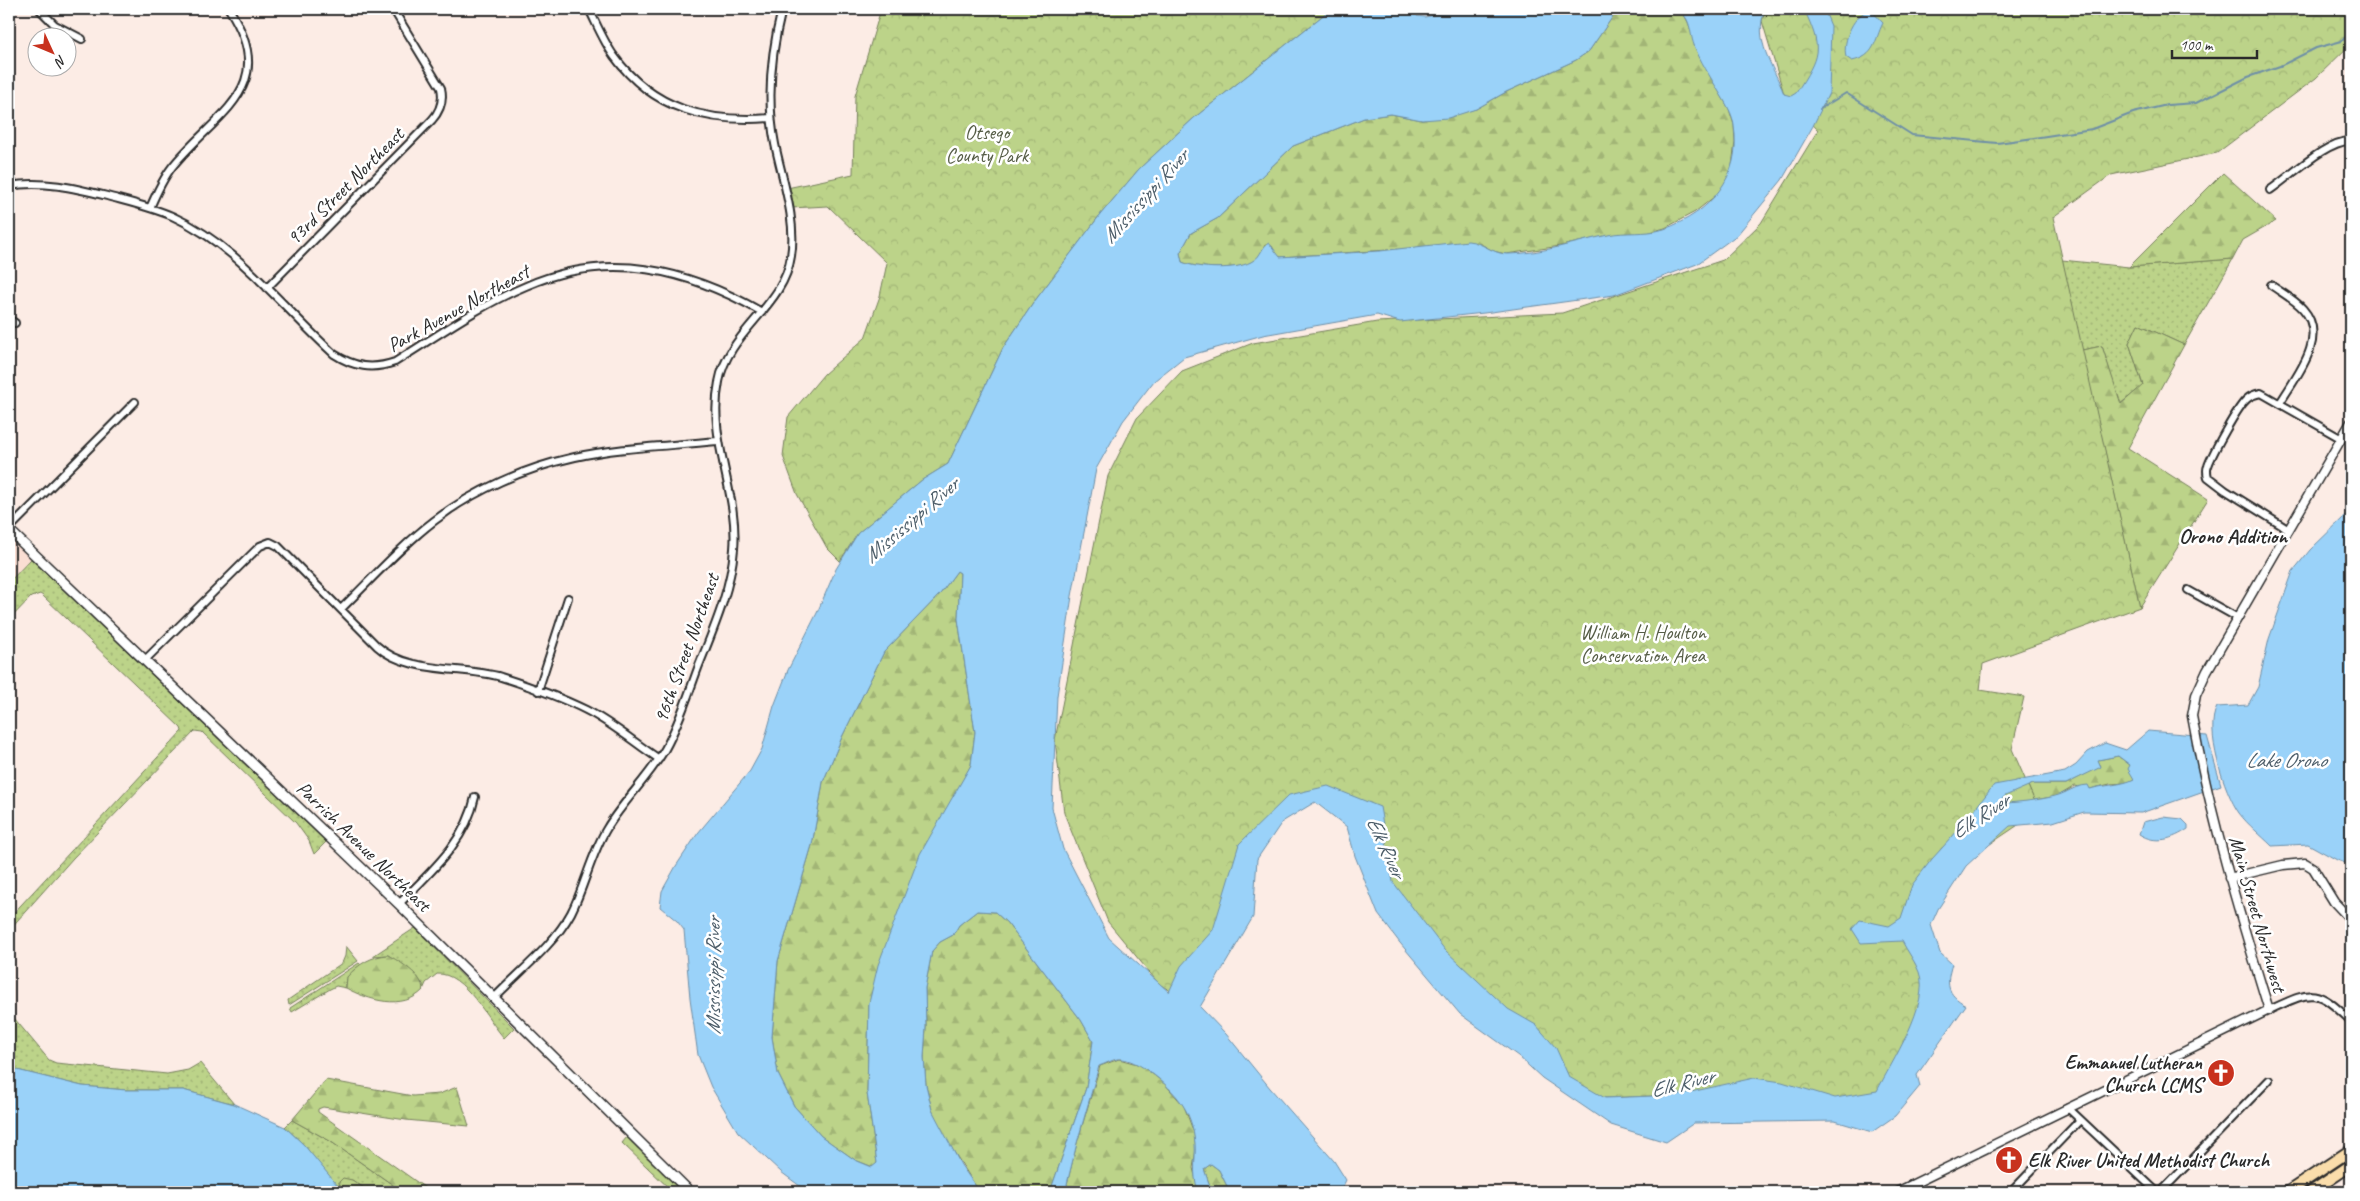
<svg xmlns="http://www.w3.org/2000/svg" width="2360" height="1201" font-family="Caveat,sans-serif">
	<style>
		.built { fill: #faded3 }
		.grass { fill: url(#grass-dots); stroke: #747f5a }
		.forest { fill: url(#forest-firs); stroke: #747f5a }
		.park { fill: url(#park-crowns); stroke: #747f5a }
		.water { fill: #9ad2f9; stroke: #6e8fa7; fill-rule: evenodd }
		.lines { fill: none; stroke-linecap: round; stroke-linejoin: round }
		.stream { stroke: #6e8fa7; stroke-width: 2 }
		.minor-casing { stroke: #2b2b2b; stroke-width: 10 }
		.tertiary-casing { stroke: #2b2b2b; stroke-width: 11 }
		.secondary-casing { stroke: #2b2b2b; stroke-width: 12 }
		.trunk-casing { stroke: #2b2b2b; stroke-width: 14 }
		.minor { stroke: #fff; stroke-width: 6 }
		.tertiary { stroke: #fff; stroke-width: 8 }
		.secondary { stroke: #fff; stroke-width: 9 }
		.trunk { stroke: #faddab; stroke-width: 10 }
		.labels { text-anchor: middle; stroke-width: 5; stroke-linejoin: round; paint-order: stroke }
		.park-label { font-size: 20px; fill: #565d47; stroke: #fff }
		.street-label { font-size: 20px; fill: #2b2b2b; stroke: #fff }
		.poi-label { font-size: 20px; font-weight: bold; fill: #2b2b2b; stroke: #fff; text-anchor: end }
		.water-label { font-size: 21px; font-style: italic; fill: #4c5d69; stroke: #fff }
		.neighbourhood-label { font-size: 21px; font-weight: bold; fill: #2b2b2b; stroke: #fff }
	</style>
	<defs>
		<pattern id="grass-dots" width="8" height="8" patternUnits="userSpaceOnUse" patternTransform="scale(1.25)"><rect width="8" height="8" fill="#bcd389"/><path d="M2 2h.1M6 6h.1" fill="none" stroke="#a2b576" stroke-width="1.8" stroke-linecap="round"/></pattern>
		<pattern id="forest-firs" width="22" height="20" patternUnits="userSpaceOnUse" patternTransform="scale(1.25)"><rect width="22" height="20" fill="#bcd389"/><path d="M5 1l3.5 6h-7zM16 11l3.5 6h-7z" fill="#a2b576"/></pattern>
		<pattern id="park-crowns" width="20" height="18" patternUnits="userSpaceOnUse" patternTransform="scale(1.25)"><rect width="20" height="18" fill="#bcd389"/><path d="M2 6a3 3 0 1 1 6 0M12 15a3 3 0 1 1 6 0" fill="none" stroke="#a2b576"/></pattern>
	</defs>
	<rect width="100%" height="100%" fill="#fcece5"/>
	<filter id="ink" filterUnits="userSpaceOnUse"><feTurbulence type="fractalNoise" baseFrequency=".02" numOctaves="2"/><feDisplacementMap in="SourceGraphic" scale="10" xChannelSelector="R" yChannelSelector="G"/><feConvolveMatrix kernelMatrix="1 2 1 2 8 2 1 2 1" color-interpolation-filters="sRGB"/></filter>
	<g filter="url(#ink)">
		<path class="built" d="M9,537L31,559L9,582Z"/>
		<path class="grass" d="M2233,259L2184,345L2138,324L2129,343L2143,386L2120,404L2102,346L2082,350L2062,260L2129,267Z
			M31,559L326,842L314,854L309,841L296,823L202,732L195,731L73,858L9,930V918L182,731L181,728L43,596L40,594L31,597L9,620V582Z
			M415,928L514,1028L504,1038C488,1020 464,972 437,974L426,983L423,990V984L388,955L373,956Z
			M346,946L358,961L289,1005L288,1000L342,963L345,956Z
			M359,963L361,965C353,971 344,977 346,988L336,986L330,989L292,1012L290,1008Z
			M9,1012L49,1060L56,1063L167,1074L188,1070L200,1063L234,1104L183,1090H126L82,1086L9,1068Z
			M292,1120L330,1141L403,1192H370L352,1180L339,1182L340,1190L304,1145L285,1127Z
			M627,1137L684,1192H673L622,1143Z"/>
		<path class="forest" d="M1618,9H1677C1692,19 1690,36 1697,50L1729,109L1734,125L1735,142L1731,174L1719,193L1695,212L1665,228L1643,234L1610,235L1561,246L1506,254L1493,251L1481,244L1280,257L1275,252L1272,246L1265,245C1262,251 1260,257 1254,261C1239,271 1197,269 1182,262L1180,253L1191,233L1218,218L1293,146L1364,118L1391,114L1422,120L1476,109L1506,92L1576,60L1589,51Z
			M2223,173L2276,221L2243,240L2233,259L2129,267Z
			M2138,324L2184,345L2128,448L2208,499L2140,607L2082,350L2102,346L2121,404L2143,385L2129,343Z
			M957,571L960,573L958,619L975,732L971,765L946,811L869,1003L867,1093L877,1163L873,1167L855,1160L821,1136L794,1106L778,1074L772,1037L778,961L812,845L823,782L842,737L884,652L940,594Z
			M2118,756L2130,765L2134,779L2128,783L2110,784L2090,789L2075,786L2058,796L2034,800L2028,786L2033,784H2066L2101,766L2097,760Z
			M977,911L995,912L1007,923L1081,1020L1093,1041L1086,1088L1050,1192H984L977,1188L942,1133L932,1110L926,1085L924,1057L926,1027L925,988L932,951L940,942L953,935L959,925Z
			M388,955C400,962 423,975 423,990C403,1011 368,1000 346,988L347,977C358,964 372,956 388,955Z
			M1119,1059L1141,1065L1164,1083L1184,1106L1194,1133L1196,1149L1193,1168L1199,1192H1069L1067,1184L1077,1143L1100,1066Z
			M326,1080L413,1096L439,1094L457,1087L469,1126L406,1120L323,1107L318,1109V1112L431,1192H403L330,1141L292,1120Z
			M1211,1164L1219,1170L1230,1192H1212L1204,1169Z
			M343,1178L352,1180L370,1192H343L339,1182Z"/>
		<path class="park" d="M881,9H1331L1194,118L1139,169L1100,215L1034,302L1003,348L948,464L922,480L858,533L840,561L827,548L797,494L783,456L788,417L824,374L865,338L880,296L887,263L828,206L791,208L787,188L853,174L855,96Z
			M1766,9H2351V44L2316,78L2217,153L2111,175L2053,217L2140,607L1983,664L1980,690L2024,697L2012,749L2039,811L1947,873L1915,915L1933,988L1871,1115L1694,1092L1677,1095L1605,1098L1562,1087L1408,932L1349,814L1315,798L1280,819L1243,856L1187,1001L1159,984L1108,922L1064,813L1055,740L1108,476L1137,418L1182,371L1253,343L1377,322L1562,313L1723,260L1761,223L1818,130L1784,94L1762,21Z"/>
		<path class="water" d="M1331,9H1418L1417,16L1425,17L1461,9H1618L1589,51L1576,60L1506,92L1476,109L1448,118L1422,120L1391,114L1364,118L1293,146L1218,218L1191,233L1180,253L1182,262C1197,269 1240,271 1254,260C1261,256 1262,246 1269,243L1280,257L1380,251L1468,241C1482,242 1493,254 1507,254C1541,254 1575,242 1608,235C1626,231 1645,235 1664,229C1710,213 1742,177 1734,126C1733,114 1725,102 1719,92C1711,78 1699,59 1694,45C1689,31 1692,19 1677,9H1728L1734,13L1738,9H1765C1753,42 1773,64 1784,94L1791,96L1796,93C1820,55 1823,50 1804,9H1824L1831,26L1829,93L1813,126L1782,180L1737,235L1697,264L1614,295L1484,313L1400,322L1377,315L1263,335L1184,357L1154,381L1123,421L1096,469L1072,596L1057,696L1052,808L1063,849L1109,938L1169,992L1181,966L1213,930L1239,844L1289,795L1328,786L1380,807L1393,882L1445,950L1508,1009L1536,1025L1556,1048L1569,1077L1605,1098L1677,1095L1754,1078L1782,1082L1835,1098L1877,1091C1891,1063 1931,1003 1919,972C1915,961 1907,951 1902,941L1861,943L1852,929L1860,920L1889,926L1901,918L1912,885L1932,859L1952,837L1994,785L2065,772L2076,765L2088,752L2105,743L2126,750L2148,731L2207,736L2221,785L2141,813L2084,812L2053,822L2010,826L1966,866L1938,909L1931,925L1940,953L1952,964C1946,984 1946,994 1966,1005L1917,1075L1920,1086L1895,1116L1872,1132L1835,1121L1694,1123L1666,1142L1611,1125L1542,1078L1518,1056L1460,1014L1400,943L1378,914L1355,856L1347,827L1315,802L1282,822L1257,859L1253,917L1200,1007L1226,1034L1270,1088L1334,1161L1346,1180L1341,1190L1343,1192H1230L1219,1170L1211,1164L1204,1169L1212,1192H1199C1190,1173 1198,1155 1194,1136C1193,1127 1189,1115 1184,1107C1175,1090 1137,1056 1117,1059C1112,1060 1105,1064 1099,1066L1077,1143L1067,1184L1069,1192H1050L1086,1088L1093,1041L1081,1020L1007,923L995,912L977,911L959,925L953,935L940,942L932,951L925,988L926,1027L924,1057L926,1085L932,1110L961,1165L977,1188L984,1192H808L781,1172L738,1132L711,1087L698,1055L690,998L684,930L677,921L660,907L662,891L676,866L698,833L750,771L762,749L774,706L788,670L817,613L836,569L858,533L922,480L948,464L1003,348L1034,302L1100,215L1139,169L1194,118ZM957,571L960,573L958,619L975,732L971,765L920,854L878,965L869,1003L867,1093L877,1163L872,1167L855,1160L821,1136L794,1106L778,1074L772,1037L778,961L812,845L823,782L842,737L884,652L940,594ZM2118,756L2130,765L2128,769L2134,779C2124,785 2103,785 2090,789L2088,785C2073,786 2068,793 2055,796C2036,801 2016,802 1997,804L2005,796L2033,784H2066L2101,767L2098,760Z
			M1871,10L1883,23C1874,41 1876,56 1852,61L1846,57C1842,41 1854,12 1871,10Z
			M2351,507V865L2337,860L2308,844L2272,846C2261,835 2248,825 2239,813C2224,792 2204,729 2217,707L2248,705L2258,687L2269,639L2293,571L2310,550L2345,516Z
			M2163,817L2182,819L2188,825V829C2173,839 2156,845 2139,834L2143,822Z
			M9,1068L82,1086L126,1090H183L234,1104L285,1127L304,1145L343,1192H9Z"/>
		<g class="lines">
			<path class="stream" d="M1820,109L1846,93L1912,135L1997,143L2027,139L2092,129L2133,113L2167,105L2196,103L2248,77L2280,66L2316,48L2342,41L2351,31"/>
			<g class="minor-casing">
				<path id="minor" d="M39,9L55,25L82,39
					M589,9C597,25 604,42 614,56C653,110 708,123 771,118
					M9,186C42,180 75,188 107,196C129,202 151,207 172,216C237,245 282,307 334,354C354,367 372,370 395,362C437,336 480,305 526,286C609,250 687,269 762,312
					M2270,190C2290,177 2328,139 2351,141
					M150,208C156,194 162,180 172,167C216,112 281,89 229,9
					M2271,285C2282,293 2294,299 2303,309C2329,338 2296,376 2280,403
					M267,288L432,120C440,111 444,101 441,88L393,9
					M9,319L15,323
					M9,529L135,402
					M2289,530L2225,490L2208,477C2207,473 2206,470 2208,466C2212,454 2238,406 2247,399C2251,395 2256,394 2261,393L2342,439
					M2188,590L2238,618
					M341,609C371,580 400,547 434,521C474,490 525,468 575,457C621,447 670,446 717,441
					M145,660L260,546L270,542L278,546L377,646C407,674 463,666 501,677C529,686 560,697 586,710C612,723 635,743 659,759
					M538,691L568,598
					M399,904C430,872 466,842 475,797
					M494,998C520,971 553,946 571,913C585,886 591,854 607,828C624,800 649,777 665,749C679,724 688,695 698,668C713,630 731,590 734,549C739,491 707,441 719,382C728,331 784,307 791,256C797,220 782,179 775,144C766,98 771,53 782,9
					M2269,1010C2313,990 2315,987 2351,1021
					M2068,1108L2157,1192
					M2011,1192L2080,1120
					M2161,1192L2269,1080"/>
			</g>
			<g class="tertiary-casing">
				<path id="tertiary" d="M2229,878L2283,865L2305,863L2313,868L2334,902L2351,920
					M1897,1192L2269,1010C2239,913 2210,816 2192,716L2196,695L2207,671L2351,422"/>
			</g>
			<g class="secondary-casing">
				<path id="secondary" d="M9,530L399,904L690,1192"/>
			</g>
			<g class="trunk-casing">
				<path id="trunk" d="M2288,1192L2351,1150
					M2311,1192L2351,1165"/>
			</g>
			<use href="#minor" class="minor"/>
			<use href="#tertiary" class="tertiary"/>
			<use href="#secondary" class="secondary"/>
			<use href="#trunk" class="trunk"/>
		</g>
	</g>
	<defs>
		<g id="church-disc" transform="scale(1.4375)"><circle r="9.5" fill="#c8321e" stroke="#fff"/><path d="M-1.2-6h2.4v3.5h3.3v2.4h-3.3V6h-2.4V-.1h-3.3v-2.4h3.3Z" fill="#fff"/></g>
	</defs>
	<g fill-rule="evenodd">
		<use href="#church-disc" x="2221" y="1073"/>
		<use href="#church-disc" x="2009" y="1160"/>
	</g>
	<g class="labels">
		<g class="park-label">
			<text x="987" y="139">Otsego<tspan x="987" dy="23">County Park</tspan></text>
			<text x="1643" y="639">William H. Houlton<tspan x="1643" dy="23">Conservation Area</tspan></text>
		</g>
		<g class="street-label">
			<text transform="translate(345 186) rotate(-45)" y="7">93rd Street Northeast</text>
			<text transform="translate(458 308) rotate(-29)" y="7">Park Avenue Northeast</text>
			<text transform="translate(686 648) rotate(-70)" y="7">96th Street Northeast</text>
			<text transform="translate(364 846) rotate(44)" y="7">Parrish Avenue Northeast</text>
			<text transform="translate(2258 914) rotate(74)" y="7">Main Street Northwest</text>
		</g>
		<g class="poi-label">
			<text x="2202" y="1069">Emmanuel Lutheran<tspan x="2202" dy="23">Church LCMS</tspan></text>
			<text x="2028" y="1167" text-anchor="start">Elk River United Methodist Church</text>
		</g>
		<g class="water-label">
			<text transform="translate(1145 196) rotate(-48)" y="7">Mississippi River</text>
			<text transform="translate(911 520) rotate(-41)" y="7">Mississippi River</text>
			<text x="2286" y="767">Lake Orono</text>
			<text transform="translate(1980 816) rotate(-33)" y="7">Elk River</text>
			<text transform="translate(1386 847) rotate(65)" y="7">Elk River</text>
			<text transform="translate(713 976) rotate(-90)" y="7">Mississippi River</text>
			<text transform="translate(1682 1083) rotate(-14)" y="7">Elk River</text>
		</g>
		<g class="neighbourhood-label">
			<text x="2233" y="543">Orono Addition</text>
		</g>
	</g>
	<rect width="2360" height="1201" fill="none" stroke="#fff" stroke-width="30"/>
	<rect x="15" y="15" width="2330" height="1171" fill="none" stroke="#2b2b2b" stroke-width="2" filter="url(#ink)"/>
	<g transform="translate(52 52) rotate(134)"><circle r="24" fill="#ffffff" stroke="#aaaaaa"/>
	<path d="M0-4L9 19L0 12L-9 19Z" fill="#c8321e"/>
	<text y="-8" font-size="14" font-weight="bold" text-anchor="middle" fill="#2b2b2b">N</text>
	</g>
	<path d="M2172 50v8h85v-8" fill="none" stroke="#2b2b2b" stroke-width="2.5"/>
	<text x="2180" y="50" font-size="15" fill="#2b2b2b" stroke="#ffffff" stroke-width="4" paint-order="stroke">100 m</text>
</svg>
